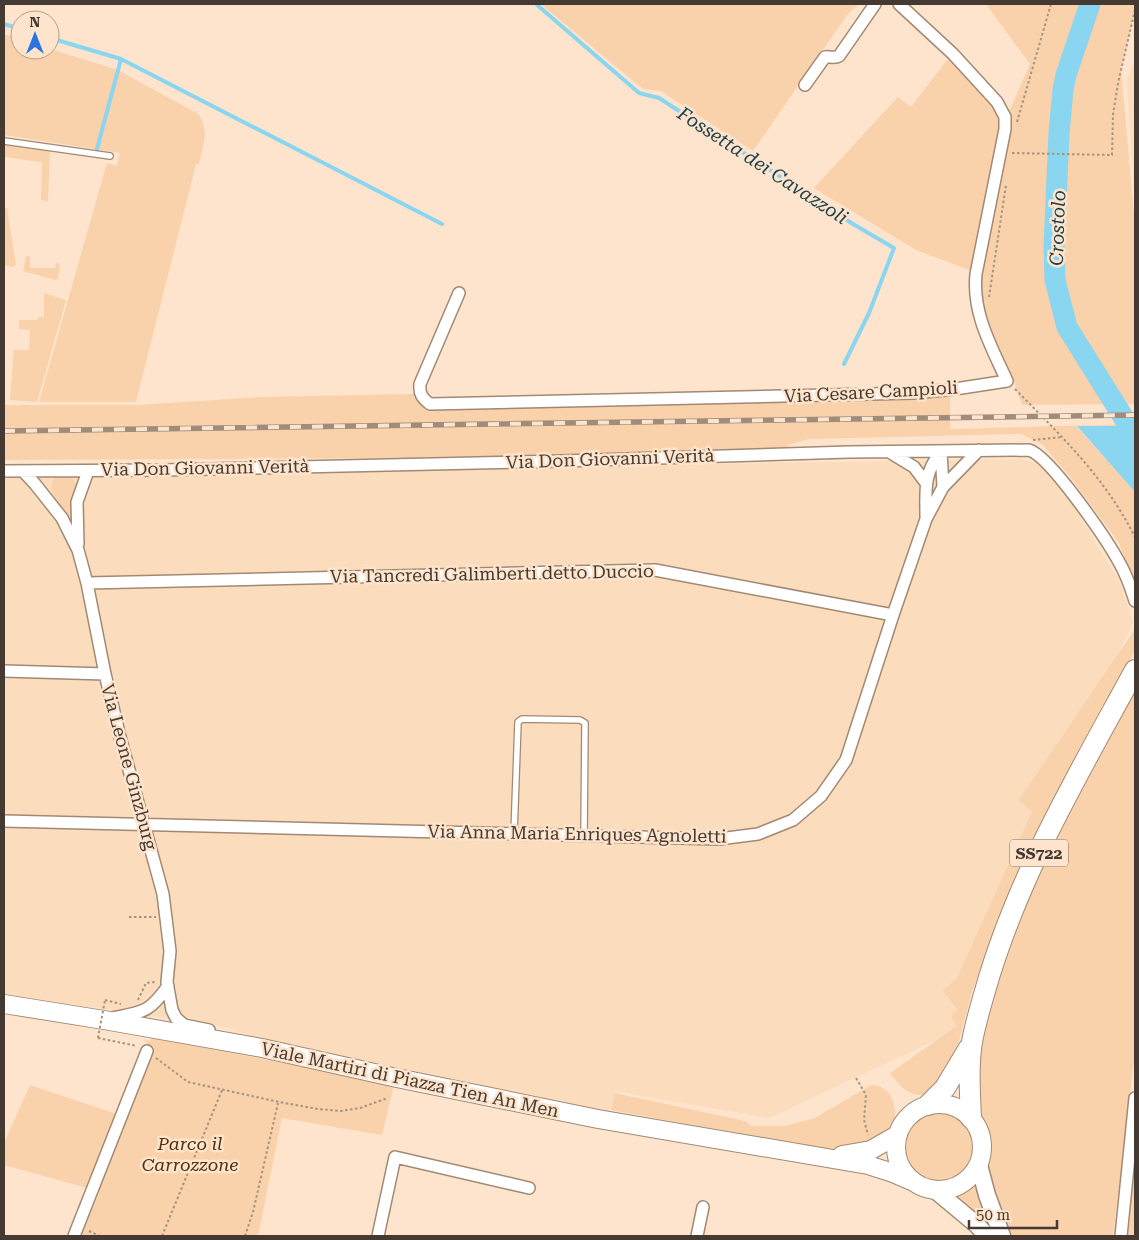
<svg xmlns="http://www.w3.org/2000/svg" width="1139" height="1240" font-family="'Roboto Serif',serif">
	<style>
		.built { fill: #fbdcbd }
		.green { fill: #f9d1aa }
		.water { fill: #8ad5f0 }
		.lines { fill: none; stroke-linecap: round; stroke-linejoin: round }
		.stream { stroke: #8ad5f0; stroke-width: 4 }
		.river { stroke: #8ad5f0; stroke-width: 21 }
		.lane-casing { stroke: #a18973; stroke-width: 8 }
		.street-casing { stroke: #a18973; stroke-width: 14 }
		.secondary-casing { stroke: #a18973; stroke-width: 19 }
		.primary-casing { stroke: #a18973; stroke-width: 20 }
		.highway-casing { stroke: #a18973; stroke-width: 22 }
		.path { stroke: #a59382; stroke-width: 2; stroke-dasharray: 2.5 2.5; stroke-linecap: butt }
		.lane { stroke: #fff; stroke-width: 5.5 }
		.street { stroke: #fff; stroke-width: 11 }
		.secondary { stroke: #fff; stroke-width: 16 }
		.primary { stroke: #fff; stroke-width: 18 }
		.highway { stroke: #fff; stroke-width: 20 }
		.rail-casing { stroke: #9e8c7c; stroke-width: 5.5 }
		.rail { stroke: #fee4cc; stroke-width: 4; stroke-dasharray: 11; stroke-linecap: butt }
		.path-bridge { stroke: #a59382; stroke-width: 2; stroke-dasharray: 2.5 2.5; stroke-linecap: butt }
		.labels { text-anchor: middle; stroke-width: 5; stroke-linejoin: round; paint-order: stroke }
		.shield { fill: #fee4cc; stroke: #7c6d60; stroke-width: 1 }
		.shield-label { font-size: 16px; font-weight: bold; fill: #443a31 }
		.street-label { font-size: 18px; fill: #443a31; stroke: #fee4cc }
		.park-label { font-size: 18px; font-style: italic; fill: #50300a; stroke: #fee4cc }
		.water-label { font-size: 19px; font-style: italic; fill: #1d404c; stroke: #fee4cc }
	</style>
	<rect width="100%" height="100%" fill="#fee4cc"/>
	<path class="built" d="M1135,59V207L1127,80Z
		M1021,459L1037,463L1067,495L1121,585L1133,623L980,933L959,1029L769,1118L614,1091L609,1111L274,1045L225,1027L4,994V476Z"/>
	<path class="green" d="M541,4H857L858,5L847,15L753,151L661,91L643,89Z
		M986,4H1135V10L1121,69L1135,226V404L1022,405L1013,379L991,337L978,291L1007,116L1030,64Z
		M4,34L20,39V50H50V49L118,70L198,114C210,129 203,147 199,164H196L136,402H39L107,163L117,166L120,153L4,135Z
		M950,56L995,104L1001,121L972,271L916,250L814,188L898,97L911,107Z
		M4,143L50,150L48,201L41,200L42,162L4,157Z
		M4,208H7L16,265L13,267L4,265Z
		M26,256L30,257V268H55L56,263L60,265L58,278L56,280L23,271Z
		M44,293L66,300L37,402L10,400L14,350H29L30,330L19,329V320H38V317H44Z
		M950,393V429L1135,424V426L1077,427L1135,492V585L1119,543L1071,478L1042,444L1021,434L809,439L791,444L785,448L447,458L4,460V405H139L260,397L416,394L419,400Z
		M67,476L71,477L77,485L71,518C62,508 43,489 56,477Z
		M1135,629V650L1013,885L972,992L958,1044L944,1077L926,1095C907,1096 901,1087 890,1073L957,1026L951,1016L957,1009L943,991L957,978L1032,812L1019,800Z
		M1135,682V1053L1113,1236H1011L986,1169L989,1149L987,1132L979,1109L977,1078L994,976L1018,913Z
		M152,1038L394,1084L382,1135L282,1118L258,1236H81L99,1193L84,1187L4,1165V1143L30,1085L117,1114L140,1052L148,1044L143,1039L150,1041Z
		M871,1085C893,1084 903,1116 888,1131C880,1139 864,1146 853,1149C846,1151 837,1150 830,1150L611,1110L614,1093L745,1121L751,1126H785L815,1118Z
		M904 1146a35 35 0 1 1 70 0a35 35 0 1 1-70 0Z
		M1135,1160V1236H1128Z
		M978,1181L999,1236L954,1196L969,1189Z"/>
	<path class="water" d="M1077,426H1135V492L1134,491Z"/>
	<g class="lines">
		<path class="stream" d="M536,4L639,93L659,98L853,224L894,248L869,313L844,364
			M4,24L20,29
			M50,38L121,59L442,224
			M97,149L121,59"/>
		<path class="river" d="M1090,4L1066,75L1063,90L1059,133L1054,247L1055,280L1067,327L1135,436"/>
		<g class="lane-casing">
			<path id="lane" d="M4,141L110,156
				M514,834L518,722L522,719L580,720L585,723L584,836"/>
		</g>
		<g class="street-casing">
			<path id="street" d="M805,85L825,57C830,56 834,59 839,56L875,4
				M459,293L420,384C419,394 422,398 430,404L914,393L955,389L1007,381C991,346 972,313 976,274L1005,129V117L997,102L953,54L899,4
				M891,453L914,467L926,483
				M4,471L162,470L562,461L849,452L1029,450C1050,456 1107,540 1119,562C1126,574 1131,588 1135,601
				M23,471L35,484L62,518L78,550L87,583L105,674L120,737L163,894L170,951L167,982L172,1010L176,1018L184,1025L209,1030
				M943,487L979,450
				M926,517C926,489 923,475 941,451
				M78,544L77,502L88,471
				M87,583L655,570L893,615
				M4,671L105,674
				M4,821L719,839L758,834L793,820L821,796L846,760L893,615L926,519L943,487L941,451
				M112,1018C143,1012 149,1013 168,986
				M74,1236L147,1051
				M378,1236L395,1157L529,1188
				M697,1236L703,1207
				M1121,1236L1135,1098"/>
		</g>
		<g class="secondary-casing">
			<path id="secondary" d="M979,1165L987,1195L1002,1236
				M935,1190L977,1225L987,1236"/>
		</g>
		<g class="primary-casing">
			<path id="primary" d="M4,1004L104,1020L262,1048L397,1078L598,1119L868,1165L893,1173L914,1182
				M896 1147a43 43 0 1 1 86 0a43 43 0 1 1-86 0Z
				M842,1155L871,1150L897,1135"/>
		</g>
		<g class="highway-casing">
			<path id="highway" d="M928,1105L945,1088L969,1048
				M971,1118C970,1093 968,1067 972,1042C975,1025 980,1008 985,991C1017,877 1079,773 1135,670"/>
		</g>
		<path class="path" d="M1017,122L1051,4
			M1012,153L1112,155L1113,115L1118,83L1135,10
			M989,297L1006,185
			M1015,389C1062,437 1104,476 1135,537
			M1033,440L1063,437
			M129,917H156
			M105,1000L121,1004
			M138,1000L146,983L155,982
			M98,1038L137,1046
			M156,1058L188,1082L279,1102L318,1109L341,1111L360,1108L388,1098
			M856,1078L866,1095L864,1120L868,1135
			M89,1231L100,1236
			M162,1236L222,1090
			M245,1236L253,1212L278,1103
			M1135,1236V1234"/>
		<use href="#lane" class="lane"/>
		<use href="#street" class="street"/>
		<use href="#secondary" class="secondary"/>
		<use href="#primary" class="primary"/>
		<use href="#highway" class="highway"/>
		<g class="rail-casing">
			<path id="rail" d="M4,431L1135,415"/>
		</g>
		<use href="#rail" class="rail"/>
		<path class="path-bridge" d="M98,1038L105,1000"/>
	</g>
	<g class="labels">
		<rect class="shield" x="1010" y="839.5" width="58" height="27" rx="4"/>
		<g class="shield-label">
			<text x="1039" y="859">SS722</text>
		</g>
		<g class="street-label">
			<text transform="translate(871 392) rotate(-3)" y="6">Via Cesare Campioli</text>
			<text transform="translate(610 459) rotate(-2)" y="6">Via Don Giovanni Verità</text>
			<text transform="translate(205 468) rotate(-1)" y="6">Via Don Giovanni Verità</text>
			<text transform="translate(492 574) rotate(-1)" y="6">Via Tancredi Galimberti detto Duccio</text>
			<text transform="translate(129 767) rotate(75)" y="6">Via Leone Ginzburg</text>
			<text transform="translate(577 834) rotate(1)" y="6">Via Anna Maria Enriques Agnoletti</text>
			<text transform="translate(410 1080) rotate(12)" y="6">Viale Martiri di Piazza Tien An Men</text>
		</g>
		<g class="park-label">
			<text x="190" y="1150">Parco il<tspan x="190" dy="21">Carrozzone</tspan></text>
		</g>
		<g class="water-label">
			<text transform="translate(763 165) rotate(33)" y="7">Fossetta dei Cavazzoli</text>
			<text transform="translate(1057 228) rotate(-88)" y="7">Crostolo</text>
		</g>
	</g>
	<rect width="1139" height="1240" fill="none" stroke="#443a31" stroke-width="10"/>
	<g transform="translate(35 35)"><circle r="24" fill="#fee4cc" stroke="#b4a08e"/>
	<path d="M0-4L9 19L0 12L-9 19Z" fill="#2b74e0"/>
	<text y="-8" font-size="14" font-weight="bold" text-anchor="middle" fill="#443a31">N</text>
	</g>
	<path d="M969 1220v8h88v-8" fill="none" stroke="#443a31" stroke-width="2.5"/>
	<text x="976" y="1220" font-size="15" fill="#443a31" stroke="#fee4cc" stroke-width="4" paint-order="stroke">50 m</text>
</svg>
